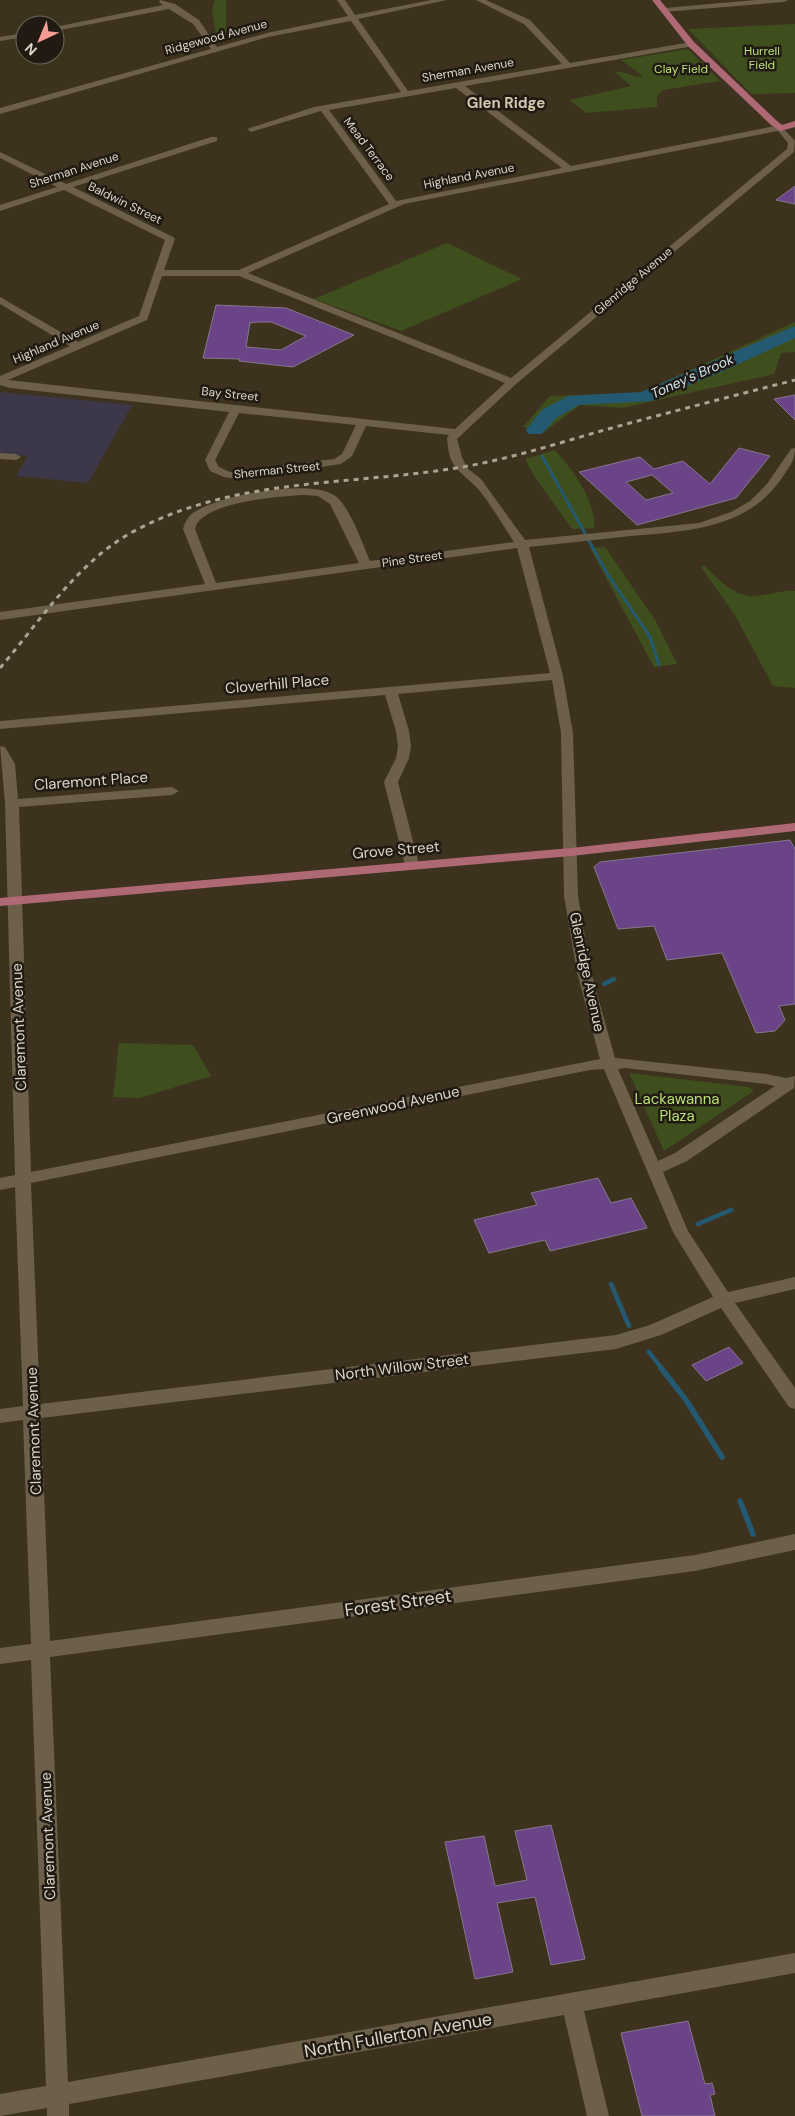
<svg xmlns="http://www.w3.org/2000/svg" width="795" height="2116" font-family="'DM Sans',sans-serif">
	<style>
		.medical { fill: #3c3849 }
		.green { fill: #3e4f1d }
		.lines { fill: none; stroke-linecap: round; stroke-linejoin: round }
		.stream-far2 { stroke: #245a71; stroke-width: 3 }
		.stream-far1 { stroke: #245a71; stroke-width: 4.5 }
		.stream { stroke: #245a71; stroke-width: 5.5 }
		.river { fill: #245a71; fill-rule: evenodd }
		.building { fill: #6b4487; stroke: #84788e; fill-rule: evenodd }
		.minor { fill: #6d604a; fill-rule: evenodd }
		.major { fill: #af6975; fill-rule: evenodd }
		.rail { stroke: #aba394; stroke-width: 3; stroke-dasharray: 5 5; stroke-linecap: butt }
		.labels { text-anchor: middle; stroke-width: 5; stroke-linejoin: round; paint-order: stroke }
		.far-street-label { font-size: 12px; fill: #dcd5c9; stroke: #201a12 }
		.far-park-label { font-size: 12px; fill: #b9e074; stroke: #201a12 }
		.far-water-label { font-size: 14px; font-style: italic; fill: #cfe6f1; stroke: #201a12 }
		.far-quarter-label { font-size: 15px; font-weight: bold; fill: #d4c5ad; stroke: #201a12 }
		.street-label { font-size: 15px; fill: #dcd5c9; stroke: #201a12 }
		.park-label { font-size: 15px; fill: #b9e074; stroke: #201a12 }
		.near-street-label { font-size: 18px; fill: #dcd5c9; stroke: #201a12 }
	</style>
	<rect width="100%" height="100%" fill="#3d321e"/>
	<path class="medical" d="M0,392L132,405L88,483L16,476L28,456L0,453Z"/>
	<path class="green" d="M215,0H226V40L217,41L212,10Z
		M795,24V93L751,94L688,29Z
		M688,49L720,81L663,90L657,96V107L586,113L570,100L631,86L615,72C626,70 632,79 643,76L621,60Z
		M447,243L522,279L401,331L314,299Z
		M795,322V352L781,353L774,374L622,408L580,405L544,432L523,427L550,396L640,393Z
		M555,450C573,470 596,501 594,528L572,529L536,479L525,459Z
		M605,547L655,620L677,664L654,667L590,548Z
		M704,565C718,579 735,598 756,596C770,595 781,590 795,591V688L773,686L736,617L701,567Z
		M119,1043L193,1045L211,1076L140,1098L113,1097Z
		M629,1073L749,1087L754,1091L664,1151Z"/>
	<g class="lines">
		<path class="stream-far2" d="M542,456L608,575L650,637L659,665"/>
		<path class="stream-far1" d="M604,984L614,979
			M698,1224L731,1210
			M611,1284L629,1326
			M649,1352L662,1369"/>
		<path class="stream" d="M661,1368L686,1400L722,1457
			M740,1501L753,1534"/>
		<path class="river" d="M795,326V338L721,372L651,401L579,405L556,418L542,434H528L526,430L542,410L568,396L641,392Z"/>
	</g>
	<path class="building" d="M795,186V204L776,200Z
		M216,305L286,308L354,335L293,367L239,361L240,359L203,358ZM259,322H271L306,336L281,350L246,347L250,323Z
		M795,395V420L774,399Z
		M739,448L770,456L736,498L637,525L579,472L640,457L654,469L683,461L710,484ZM652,475L673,493L646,500L626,482Z
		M790,840L795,849V1004L779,1006L785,1020L775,1031L756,1033L722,953L667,960L654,926L618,929L594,867L600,862Z
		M598,1178L611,1203L631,1198L647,1228L550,1251L545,1240L489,1253L474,1220L537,1205L531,1193Z
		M729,1347L743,1363L706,1381L692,1365Z
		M551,1825L585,1959L551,1965L535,1897L497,1903L513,1972L475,1979L445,1842L484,1836L495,1886L527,1880L515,1831Z
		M688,2021L705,2084L712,2083L715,2094L710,2095L715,2116H642L621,2033Z"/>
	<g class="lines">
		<path class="minor" d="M160,0L175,4L199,20L217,47L267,33L348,16L337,0H345L355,15L431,0H447L358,19L408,91L562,64L524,24L476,0H486L530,20L570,63L691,42H694V46L465,86L571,166L780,125L795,141L794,152L516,384L457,439L462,457L467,468L481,479L525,540L699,523L731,512L750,501L767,484L791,449L795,448C795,461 789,467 782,478C747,529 688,531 631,536C597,540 563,543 529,547L563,676L573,733L578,896L591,972L615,1058L766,1074L786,1078L795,1076L794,1088L687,1161L663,1172L688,1231L728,1292L795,1277V1289L735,1303L795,1388V1409L789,1407L721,1308L661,1335L616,1349L41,1418L50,1641L695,1555L795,1534V1550L695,1571L50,1657L68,2082L795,1953V1973L584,2011L609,2116H587L564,2015L69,2104V2116H47V2108L0,2116V2094L46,2086L31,1660L0,1664V1648L31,1644L23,1420L0,1423V1409L23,1406L15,1187L0,1190V1178L15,1175L5,803L0,746L5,747L15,764L18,799L172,787L179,791L172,795L19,807L31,1172L600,1059L577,972L564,896L561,733L552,680L398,694L409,731L411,747L409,758L398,782L419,865L412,869L405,865L384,782L396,758L398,747L396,731L385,695L0,729V721L550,673L517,548L0,620V612L205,584L183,529C185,523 187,517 193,513C217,496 308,478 334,495C349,504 363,545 370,561L514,542C504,527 485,494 473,484C455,467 449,465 447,438L449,435L366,426L352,456L341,464L237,479L224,477L210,471L205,460L229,412L10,388L0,385V376L70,346L0,304V297L78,342L139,316L165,240L64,190L0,211V205L57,187L0,158V152L66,184L211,137H217V141L73,187L173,237L175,239L164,270H239L389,204L321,111L251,132L247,129L314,107L401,92L351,21L268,37L0,114V108L211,49L193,24L169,9L55,31V27L163,5L159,2ZM456,88L562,168L396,201L329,110ZM778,131L788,143L787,149L511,378L248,273L404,204ZM162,276H239L505,383L455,429L8,380L147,320ZM239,413L356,425L342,454L334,459L230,472L219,467L215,460ZM304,495L318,496L330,504L359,563L216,583L195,529C200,502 281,496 304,495ZM625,1068L766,1084L775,1086L675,1153L658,1161L618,1069ZM604,1069L673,1232L713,1297L650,1325L616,1335L40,1404L31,1183L590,1070Z
			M756,0H788L784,2L664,12L660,10L664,8Z
			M25,33V37L0,41V37Z
			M0,453L16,454L21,457L16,460L0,459Z"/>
		<path class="major" d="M652,0H660L694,42L777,121L782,125L795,121V127L780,131L771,125L688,46Z
			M795,823V831L571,856L0,906V898L571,848Z"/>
		<path class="rail" d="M0,668C42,619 79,559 138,529C241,476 357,486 468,466C516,457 562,442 608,429C670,412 733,396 795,380"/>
	</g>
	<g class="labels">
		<g class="far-street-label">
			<text transform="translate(216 37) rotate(-15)" y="4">Ridgewood Avenue</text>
			<text transform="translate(468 70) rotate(-10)" y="4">Sherman Avenue</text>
			<text transform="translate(369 149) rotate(53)" y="4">Mead Terrace</text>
			<text transform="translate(74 170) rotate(-18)" y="4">Sherman Avenue</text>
			<text transform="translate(469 176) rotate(-11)" y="4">Highland Avenue</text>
			<text transform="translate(125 203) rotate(26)" y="4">Baldwin Street</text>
			<text transform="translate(633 281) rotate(-40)" y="4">Glenridge Avenue</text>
			<text transform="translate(56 342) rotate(-23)" y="4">Highland Avenue</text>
			<text transform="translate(230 394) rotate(6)" y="4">Bay Street</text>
			<text transform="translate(277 470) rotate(-6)" y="4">Sherman Street</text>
			<text transform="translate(412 559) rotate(-8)" y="4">Pine Street</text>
		</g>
		<g class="far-park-label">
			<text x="762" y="55">Hurrell<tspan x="762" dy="14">Field</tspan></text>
			<text x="681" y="73">Clay Field</text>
		</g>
		<g class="far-water-label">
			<text transform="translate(692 376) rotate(-24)" y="5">Toney's Brook</text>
		</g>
		<g class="far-quarter-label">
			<text x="506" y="108">Glen Ridge</text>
		</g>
		<g class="street-label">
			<text transform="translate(277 684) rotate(-5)" y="5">Cloverhill Place</text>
			<text transform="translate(91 781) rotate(-4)" y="5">Claremont Place</text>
			<text transform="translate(396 850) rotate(-5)" y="5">Grove Street</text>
			<text transform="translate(587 972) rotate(78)" y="5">Glenridge Avenue</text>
			<text transform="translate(19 1027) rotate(-92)" y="5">Claremont Avenue</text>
			<text transform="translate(393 1105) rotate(-12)" y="5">Greenwood Avenue</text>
			<text transform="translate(402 1367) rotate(-7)" y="5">North Willow Street</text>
			<text transform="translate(34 1431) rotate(-92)" y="5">Claremont Avenue</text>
			<text transform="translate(48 1836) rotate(-92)" y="5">Claremont Avenue</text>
		</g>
		<g class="park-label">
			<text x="677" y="1104">Lackawanna<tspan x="677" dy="17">Plaza</tspan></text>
		</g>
		<g class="near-street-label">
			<text transform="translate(398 1603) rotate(-8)" y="6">Forest Street</text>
			<text transform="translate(398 2035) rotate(-10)" y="6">North Fullerton Avenue</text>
		</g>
	</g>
	<g transform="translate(40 40) rotate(224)"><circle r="24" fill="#201a12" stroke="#6b655b"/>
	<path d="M0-4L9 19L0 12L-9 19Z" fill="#f59c95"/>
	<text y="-8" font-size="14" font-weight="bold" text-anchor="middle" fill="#dcd5c9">N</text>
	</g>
</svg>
